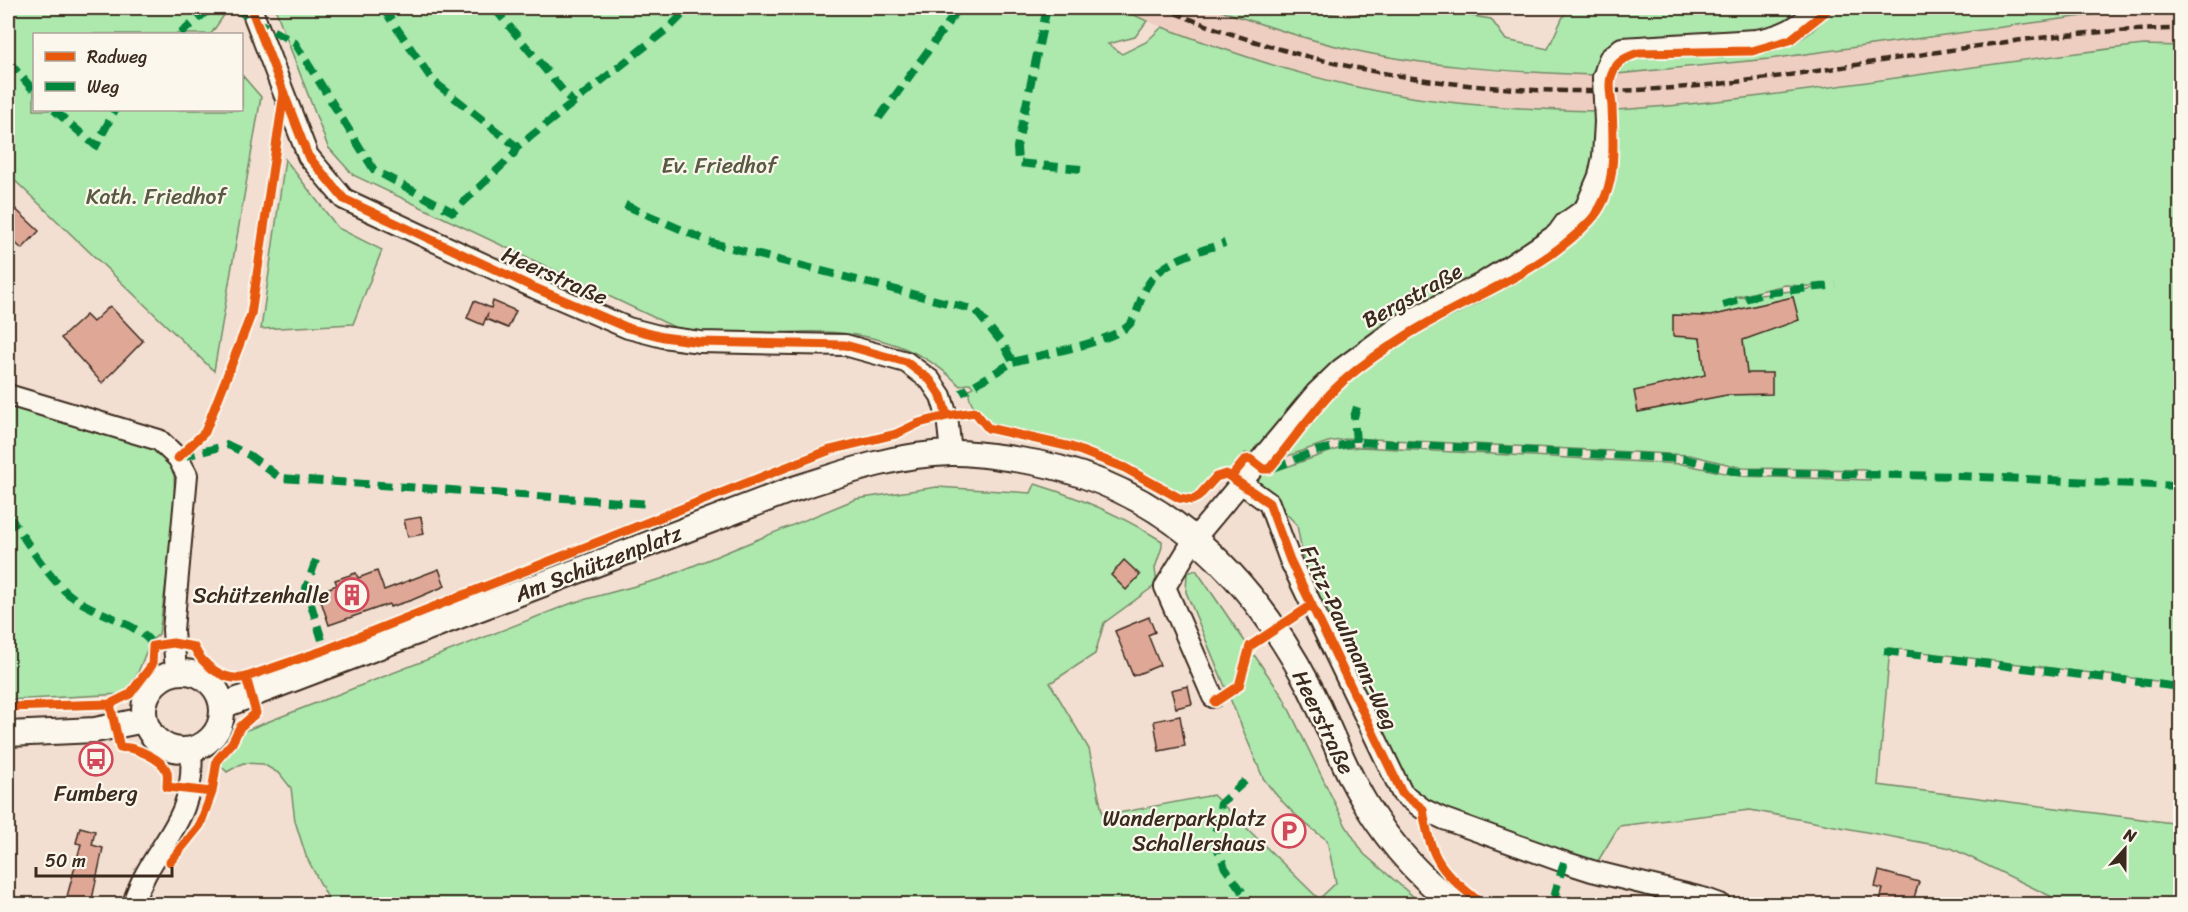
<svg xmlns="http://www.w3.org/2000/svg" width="2188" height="912" font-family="Sriracha,sans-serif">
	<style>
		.built { fill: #edcec0 }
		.green { fill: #ade8ad; stroke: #748966; stroke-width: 1.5; fill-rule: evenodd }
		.building { fill: #dfa796; stroke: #3b2a1e; stroke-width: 1.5 }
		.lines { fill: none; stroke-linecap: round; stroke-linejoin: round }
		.minor-casing { stroke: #3b2a1e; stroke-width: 24 }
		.major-casing { stroke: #3b2a1e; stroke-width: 28 }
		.minor { stroke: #fbf7ec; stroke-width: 20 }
		.major { stroke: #fbf7ec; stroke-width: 24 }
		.rail { stroke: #3b2a1e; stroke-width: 4.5; stroke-dasharray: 9 4.5; stroke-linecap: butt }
		.minor-bridge-casing { stroke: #3b2a1e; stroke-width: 24; stroke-linecap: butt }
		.minor-bridge { stroke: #fbf7ec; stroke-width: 20 }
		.quiet { stroke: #00873e; stroke-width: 8; stroke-dasharray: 15 8; stroke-linecap: butt }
		.cycleway-casing { stroke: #fbf7ec; stroke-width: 13 }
		.cycleway { stroke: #e8590c; stroke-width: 9 }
		.labels { text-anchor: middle; stroke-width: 4.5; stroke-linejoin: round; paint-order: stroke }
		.park-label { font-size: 22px; fill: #585a42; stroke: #fbf7ec }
		.street-label { font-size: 22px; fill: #3b2a1e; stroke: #fbf7ec }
		.poi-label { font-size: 22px; fill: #3b2a1e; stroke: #fbf7ec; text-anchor: end }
	</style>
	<rect width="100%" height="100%" fill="#f3dfd2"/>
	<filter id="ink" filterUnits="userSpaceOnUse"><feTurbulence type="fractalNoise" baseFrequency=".0167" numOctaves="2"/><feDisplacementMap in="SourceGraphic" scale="12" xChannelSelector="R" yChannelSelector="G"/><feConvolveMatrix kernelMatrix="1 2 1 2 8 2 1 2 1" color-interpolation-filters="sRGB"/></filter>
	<g filter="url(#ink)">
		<path class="built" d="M1119,8H1213L1340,47L1421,62L1504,72L1595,75L1690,69L1769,59L2105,13L2180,11V46L2144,45L2053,55L1690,105L1616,110L1517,109L1428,99L1345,85L1248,59L1162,27Z"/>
		<path class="green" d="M8,8H229L211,34H34V110H242V75L261,97L214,371L8,174Z
			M275,8H1119L1147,21L1135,37L1108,44L1122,54L1146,42L1162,27C1222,49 1282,70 1344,84C1427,104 1513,109 1598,111L1597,154L1588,184L1566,215L1504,261L1398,320L1253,454L1245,453L1232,470L1216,471L1197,494C1178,500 1160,483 1144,474C1098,449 1046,435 995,428C984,422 967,403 969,390L973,387L970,383L960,386C918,342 858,330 799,332C781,332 762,337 744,338C727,339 710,336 693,336L353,175L328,147Z
			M1213,8H1287L1349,16L1386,8H1424L1491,19L1506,40L1548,49L1567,8H1807L1801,14L1755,36L1625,41L1595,75C1510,72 1424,67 1340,47C1297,37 1255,22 1213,8Z
			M1836,8H2180V11L2105,13L1769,59L1616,74L1621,67L1639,57L1752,55L1792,45L1811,32Z
			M2144,45L2180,46V684L1890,648L1878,785L2180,824V904H2051L2052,897L1951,848L1750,810L1619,826L1592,871L1402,793L1312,605L1297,525L1261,487L1257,483L1259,474L1269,473L1338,449L1360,447L1682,464L1739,476L1870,480L1868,470L1743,468L1690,455L1352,438L1328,442L1282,458L1335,394L1370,364L1408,339L1486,299L1557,252L1587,229L1598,215L1614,180L1617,164L1616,110C1793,98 1968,64 2144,45ZM1785,285L1825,287L1735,298L1736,297Z
			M285,159L338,228L382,250L353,324L261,329Z
			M8,406L154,444L174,468L175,518L159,634L150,642L137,675L123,694L8,700Z
			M1035,484C1081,498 1121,515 1162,541V547L1155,568L1157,584L1104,623L1095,654L1050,683L1089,749L1103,816L1213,795L1319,899L1336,883L1327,840C1301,822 1281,803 1263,778L1186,592L1187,573L1196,570L1283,697L1346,826L1364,854L1422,904H331L306,856L295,821L291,788L280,774L263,764L243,763L227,772L219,764L233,749L244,731L572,603L661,579L856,499L937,487L1031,493Z"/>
		<path class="building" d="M8,202L39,231L22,249L8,236Z
			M1793,297L1799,320L1743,340L1747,373H1772V394L1727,395L1638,412L1634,391L1705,375L1700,338L1673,336V315L1710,316Z
			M474,301L491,308L493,301L516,311L508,328L486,319L488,313L483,325L467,318Z
			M110,306L143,341L102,383L61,338L86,315L93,322Z
			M421,517L424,534L408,537L404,520Z
			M1124,560L1140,575L1126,590L1111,575Z
			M439,569L445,586L412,600L390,607L389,604L329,625L318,592L337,585L335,580L356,573L358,578L377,571L384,590Z
			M1149,617L1155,632L1148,635L1160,665L1133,676L1115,631Z
			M1188,686L1192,704L1176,708L1171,690Z
			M1180,716L1185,746L1159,751L1154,721Z
			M80,827L95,831L92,845L103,848L91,904H65L81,844L76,843Z
			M1879,871L1919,882L1912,904H1879L1883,889L1875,887Z"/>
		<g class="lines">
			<g class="minor-casing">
				<path id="minor" d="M251,8L308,156L344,199L535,288L628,328L663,337L700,342L845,345L906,362L930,380L941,396L947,416L951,453
					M1603,78L1609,59L1622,48L1756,40C1782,36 1800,27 1818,8
					M8,395L159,440L178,458L187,475L173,630L176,672
					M1241,483L1269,503L1290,560L1402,793L1423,809L1444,819L1564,862L1592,871L1706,899L1720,904
					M1213,697L1165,587L1195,538L1316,393L1341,369L1401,325L1481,284L1511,265L1557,234L1565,223L1585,209L1599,176L1603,157L1605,122
					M133,904C152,843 197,826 191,750"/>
			</g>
			<g class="major-casing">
				<path id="major" d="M144 711a39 39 0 1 1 78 0a39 39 0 1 1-78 0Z
					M222,706L788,491C840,474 895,454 951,453C971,452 993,456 1014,459C1152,478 1247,567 1310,688C1326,720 1339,755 1356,787C1380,832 1414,872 1454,904
					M8,734L95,730L144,720"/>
			</g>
			<use href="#minor" class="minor"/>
			<use href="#major" class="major"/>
			<path class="rail" d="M1163,8C1342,83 1536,105 1727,83C1878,66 2028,29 2180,29"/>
			<g class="minor-bridge-casing">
				<path id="minor-bridge" d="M1603,78L1605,122"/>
			</g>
			<use href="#minor-bridge" class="minor-bridge"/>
			<path class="quiet" d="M233,8L295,43L374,170L453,212L513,155L517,147L671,26L689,8
				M383,8L433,81L517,147
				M494,8L574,104
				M1047,8L1017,147L1018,163L1081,169
				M180,34L206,12L225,8
				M8,61L34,91
				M54,110L96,146L115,110
				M879,118L959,8
				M625,205L712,243L975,310L1003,344L1013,362L961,393
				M1723,305L1766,293L1836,285
				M1013,362C1038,355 1115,342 1130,324C1138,314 1140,298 1147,286C1163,259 1197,252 1225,243
				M1356,442L1354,417L1357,407
				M181,457L228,445L249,455L280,478L650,504
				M1273,468L1316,451L1356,442L1685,459L1738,472L1959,476L2180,486
				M8,515C26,539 42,569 64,590C87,613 141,622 153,646
				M316,560L306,588L325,650
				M1884,651L2180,687
				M1245,781L1221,803L1214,839L1225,868L1251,904
				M1564,862L1555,894L1576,904"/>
			<g class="cycleway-casing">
				<path id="cycleway" d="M251,8L308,156L344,199L535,288L628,328L663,337L700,342L845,345L906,362L930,380L941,396L947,416
					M178,458L205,432L251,315L284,93
					M1232,476L1245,460L1250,459L1263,469H1269C1291,443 1311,413 1335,389C1355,369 1381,352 1404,337C1465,298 1537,276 1589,222C1619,191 1613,145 1612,106C1611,96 1608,83 1612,74C1617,61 1626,57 1639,53L1752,51L1790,40L1830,8
					M1215,702L1239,686L1250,646L1312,605
					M110,704L120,748C132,745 163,759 167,772C168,776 167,782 167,787L212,792
					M8,707L110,704L130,694L152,665L153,646L173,643L194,647C202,665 225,683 246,677L325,650L830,450L896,434L919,423L947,416L975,412L988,428L1071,447L1125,468L1179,498L1192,500L1198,497L1216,477L1226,474L1269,503L1290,560L1402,793L1423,809C1430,861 1443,873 1482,904
					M170,862L200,825L212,792L217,760L232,743L240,727L256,713L246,677"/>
			</g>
			<use href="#cycleway" class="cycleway"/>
		</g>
	</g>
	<defs>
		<g id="building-ring" transform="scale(1.725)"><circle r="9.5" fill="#fbf7ec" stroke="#d1495b" stroke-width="1.5"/><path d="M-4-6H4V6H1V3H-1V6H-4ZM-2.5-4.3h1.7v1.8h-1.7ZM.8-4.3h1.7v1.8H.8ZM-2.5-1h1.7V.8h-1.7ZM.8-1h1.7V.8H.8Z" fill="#d1495b"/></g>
		<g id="bus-ring" transform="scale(1.725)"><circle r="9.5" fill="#fbf7ec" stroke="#d1495b" stroke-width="1.5"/><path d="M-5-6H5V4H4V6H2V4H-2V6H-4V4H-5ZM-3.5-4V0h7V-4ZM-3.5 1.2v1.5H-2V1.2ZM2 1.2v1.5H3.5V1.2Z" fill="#d1495b"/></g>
		<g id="parking-ring" transform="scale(1.725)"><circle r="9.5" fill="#fbf7ec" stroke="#d1495b" stroke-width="1.5"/><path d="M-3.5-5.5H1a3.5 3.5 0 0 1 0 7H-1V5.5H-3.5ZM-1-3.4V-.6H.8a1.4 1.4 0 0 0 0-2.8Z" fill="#d1495b"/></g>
	</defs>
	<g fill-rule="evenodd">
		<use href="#building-ring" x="352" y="595"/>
		<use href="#bus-ring" x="96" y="759"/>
		<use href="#parking-ring" x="1289" y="831"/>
	</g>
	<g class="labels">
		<g class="park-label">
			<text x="719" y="173">Ev. Friedhof</text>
			<text x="156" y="204">Kath. Friedhof</text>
		</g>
		<g class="street-label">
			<text transform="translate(555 275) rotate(24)" y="8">Heerstraße</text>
			<text transform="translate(1412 295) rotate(-29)" y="8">Bergstraße</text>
			<text transform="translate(598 563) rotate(-21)" y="8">Am Schützenplatz</text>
			<text transform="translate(1350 637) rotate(65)" y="8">Fritz-Paulmann-Weg</text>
			<text transform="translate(1324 722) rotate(64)" y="8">Heerstraße</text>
		</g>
		<g class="poi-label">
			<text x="329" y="603">Schützenhalle</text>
			<text x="96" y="801" text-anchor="middle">Fumberg</text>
			<text x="1266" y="826">Wanderparkplatz<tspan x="1266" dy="25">Schallershaus</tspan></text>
		</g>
	</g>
	<rect width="2188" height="912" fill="none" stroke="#fbf7ec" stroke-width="30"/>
	<rect x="15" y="15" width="2158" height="882" fill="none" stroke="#3b2a1e" stroke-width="2" filter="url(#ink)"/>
	<rect x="33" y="33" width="210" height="78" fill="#fbf7ec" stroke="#aea59a" stroke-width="1.5"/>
	<rect x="45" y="52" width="30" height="9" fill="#e8590c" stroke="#aea59a" stroke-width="1.5"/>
	<text x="87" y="63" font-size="18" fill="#3b2a1e">Radweg</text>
	<rect x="45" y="82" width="30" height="9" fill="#00873e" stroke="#aea59a" stroke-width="1.5"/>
	<text x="87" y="93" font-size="18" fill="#3b2a1e">Weg</text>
	<g transform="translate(2125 849) rotate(21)" stroke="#fbf7ec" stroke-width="4.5" paint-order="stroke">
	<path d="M0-4.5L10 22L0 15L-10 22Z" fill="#3b2a1e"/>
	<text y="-9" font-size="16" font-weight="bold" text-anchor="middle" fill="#3b2a1e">N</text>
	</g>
	<path d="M36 867v9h136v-9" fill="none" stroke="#3b2a1e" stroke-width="3"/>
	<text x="45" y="867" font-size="18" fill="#3b2a1e" stroke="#fbf7ec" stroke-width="4.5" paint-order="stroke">50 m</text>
</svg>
